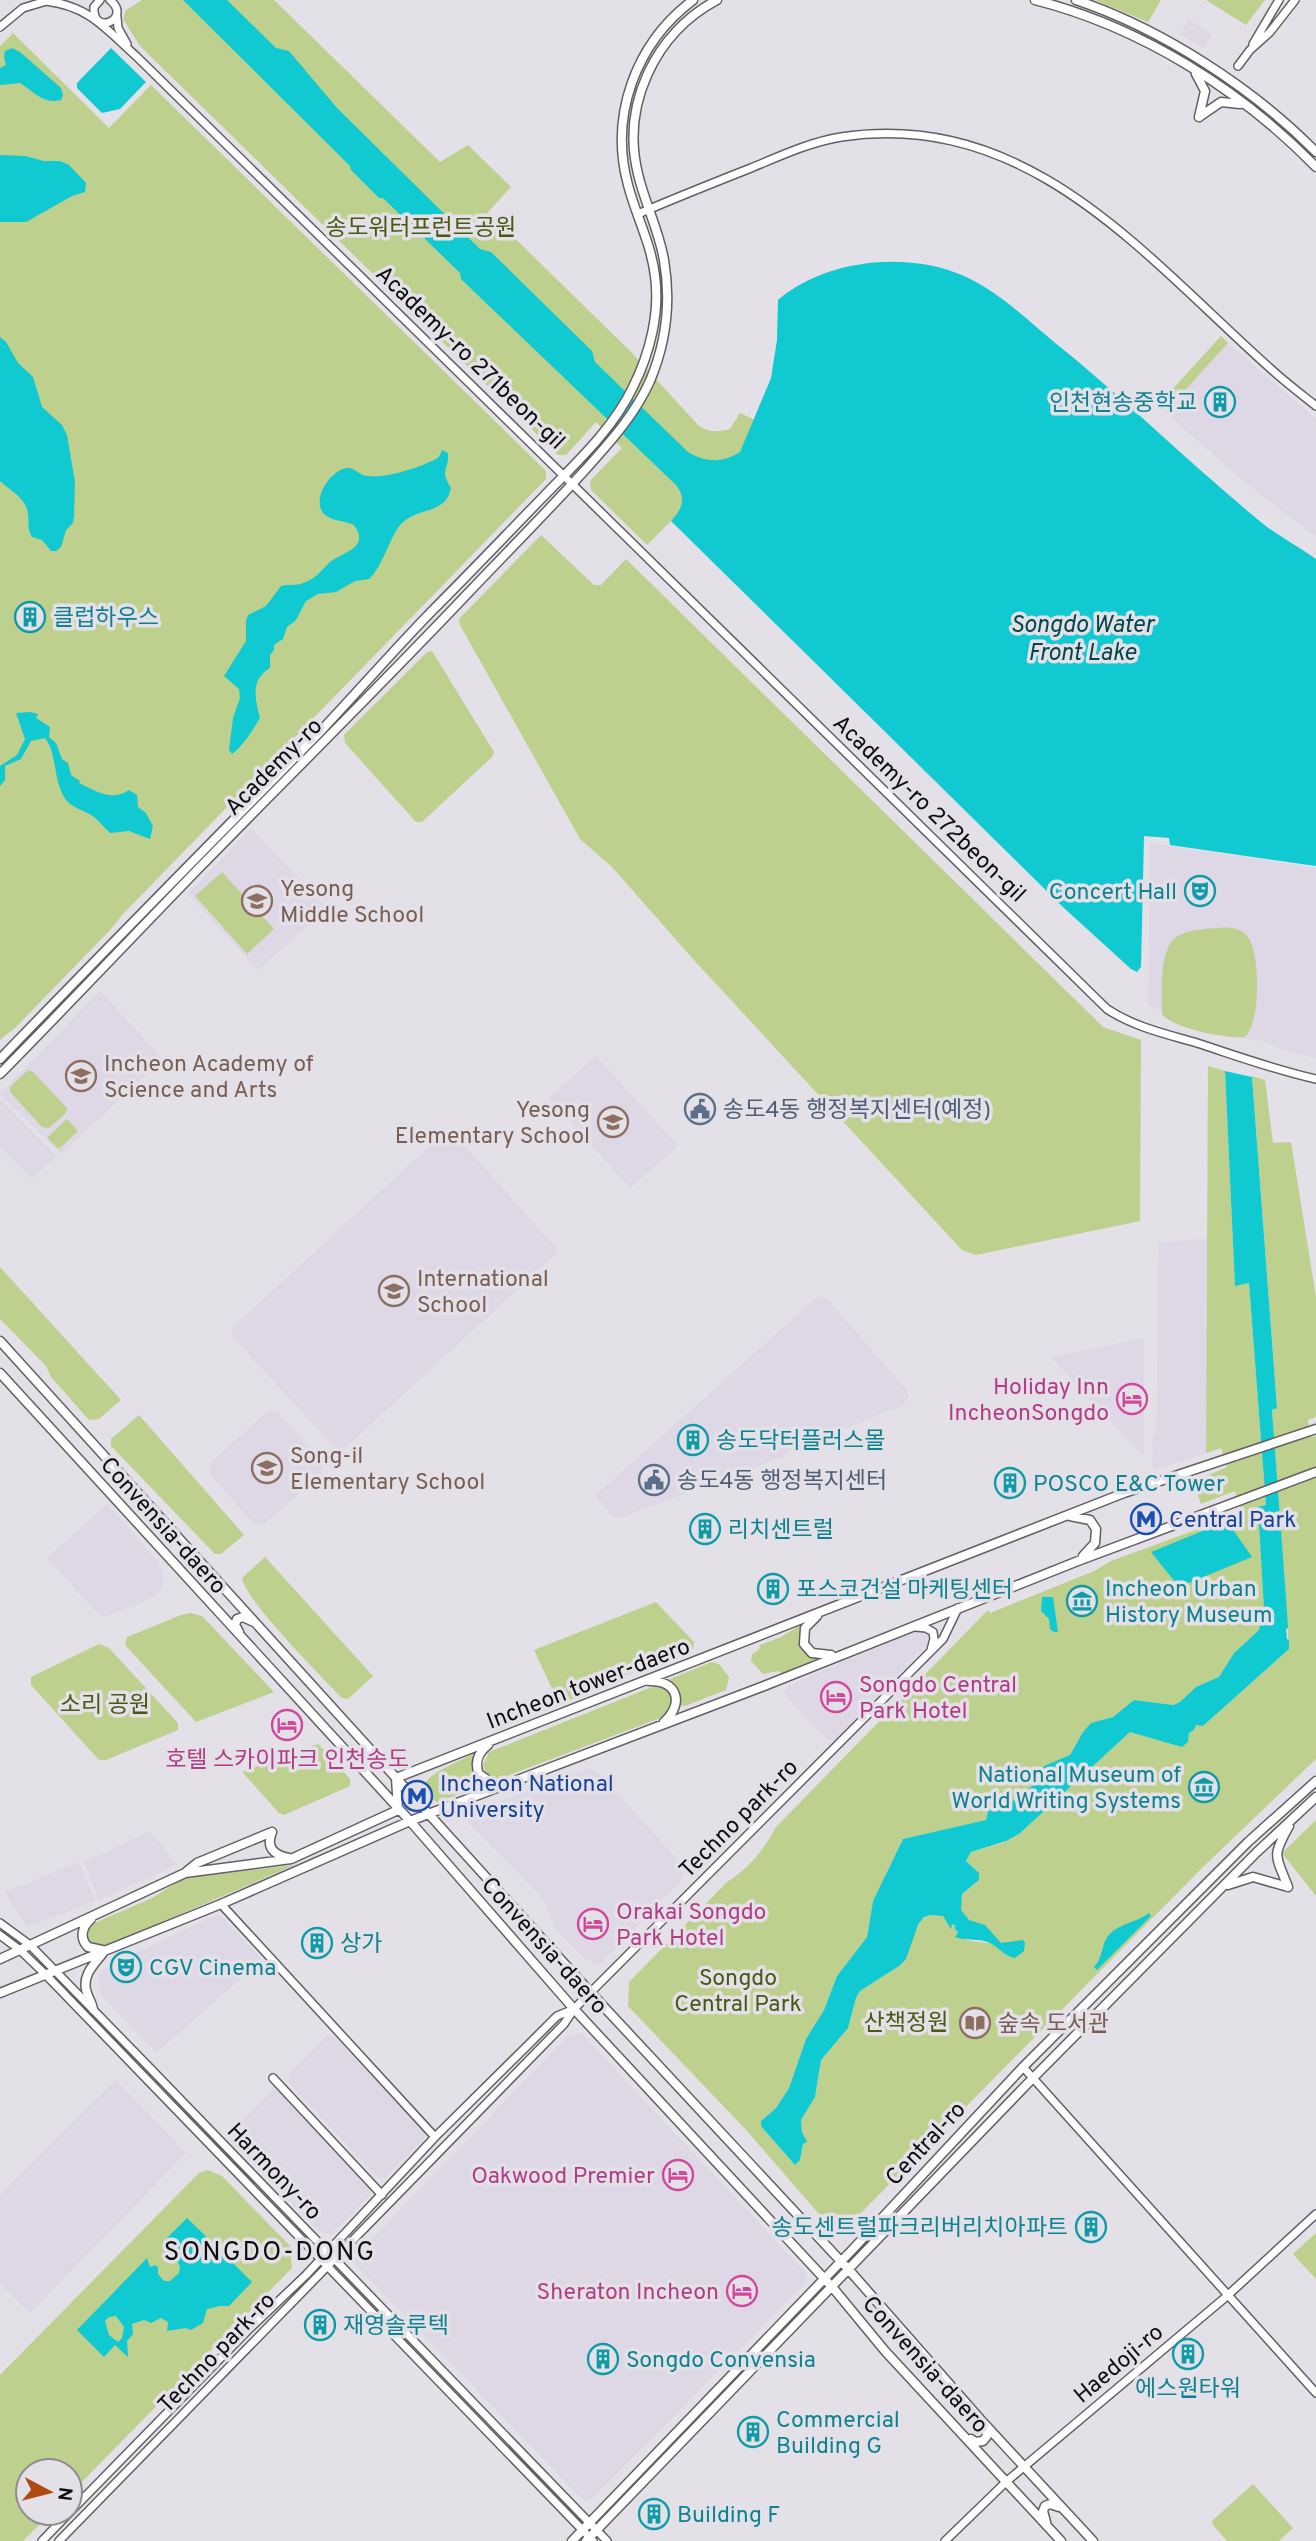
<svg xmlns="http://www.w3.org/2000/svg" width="1316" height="2541" font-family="Overpass,'Noto Sans KR',sans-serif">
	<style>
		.built { fill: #ddd7e6 }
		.green { fill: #bdd08d }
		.water { fill: #11c9d0; fill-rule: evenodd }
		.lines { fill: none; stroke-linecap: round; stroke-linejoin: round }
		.tertiary-casing { stroke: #625f65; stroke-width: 10 }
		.secondary-casing { stroke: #625f65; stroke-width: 11 }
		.tertiary { stroke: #fff; stroke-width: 7 }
		.secondary { stroke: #fff; stroke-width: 8 }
		.labels { text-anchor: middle; stroke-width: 7; stroke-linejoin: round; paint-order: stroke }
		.park-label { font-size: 23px; fill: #495912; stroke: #e3e0e7 }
		.street-label { font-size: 23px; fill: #0e0e10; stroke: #e3e0e7 }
		.culture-label { font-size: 23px; fill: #0d838f; stroke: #e3e0e7; text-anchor: start }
		.education-label { font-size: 23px; fill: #785e54; stroke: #e3e0e7; text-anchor: start }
		.service-label { font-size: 23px; fill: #4e5e75; stroke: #e3e0e7; text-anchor: start }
		.hotel-label { font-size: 23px; fill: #b23c85; stroke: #e3e0e7; text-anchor: end }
		.transit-label { font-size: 23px; fill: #164399; stroke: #e3e0e7; text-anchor: start }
		.water-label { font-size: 24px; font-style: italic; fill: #00484b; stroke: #e3e0e7 }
		.quarter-label { font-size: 26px; letter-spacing: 2px; fill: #0e0e10; stroke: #e3e0e7 }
	</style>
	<rect width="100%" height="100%" fill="#e3e0e7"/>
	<path class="built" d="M1189,20L1212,34L1204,48L1180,34Z
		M1228,343L1316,419V537L1241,479L1165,412Z
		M251,828L327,908L258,970L188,894Z
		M1150,843L1316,868V1058L1289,1052L1263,1041L1209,1033L1168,1020L1163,1017L1162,1011L1148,1005Z
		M100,991L163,1059L61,1154L0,1094Z
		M596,1056L678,1146L630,1188L549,1098Z
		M0,1099L56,1156L32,1179L0,1147Z
		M445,1132L453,1133L557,1249L556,1254L344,1449H336L232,1336V1328Z
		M1207,1239L1206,1453L1156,1470L1152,1465L1153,1437L1156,1434L1159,1242Z
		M818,1296L827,1299L906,1389L908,1396L904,1405L791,1450L783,1457L619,1518L613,1517L597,1498V1494Z
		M1144,1338V1457L1051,1357Z
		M269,1410L278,1412L322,1461V1474L264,1524L253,1523L210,1474L211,1462Z
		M107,1504L158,1561L164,1578L162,1588L155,1596L106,1617L98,1614L47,1558Z
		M918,1631L929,1634V1643L834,1741L826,1739L783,1693L789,1686L906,1634Z
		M588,1768L599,1773L686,1869L679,1883L599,1965L584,1958L556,1930L543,1899L468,1822L467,1816L474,1811Z
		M150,1831L177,1865L99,1900L84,1862Z
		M79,1862L95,1901L27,1927L5,1892Z
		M217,1915L221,1916L262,1960L156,2053L103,1997L98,1985L99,1977L103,1970L112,1964Z
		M581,2033L806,2273L805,2284L589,2501H584L355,2264L356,2255L568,2036Z
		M327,2035L336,2038L424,2133V2139L385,2178H378L288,2082L289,2075Z
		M116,2080L186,2153L30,2313L0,2284V2194Z
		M273,2090H278L370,2187V2195L331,2235L320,2232L230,2140V2133Z"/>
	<path class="green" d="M142,0H274L440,162L468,145L511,187L488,212L631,352L698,425C710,433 717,432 730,429L740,413L755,420L740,452L647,545L591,490L590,481L622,448L596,422L566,455H558L140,46L123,19L126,10Z
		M1095,0H1161L1148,22Z
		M1206,0H1265L1246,25Z
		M13,33L109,128L151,85L546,471V479L124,913L112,928L16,1027L0,1040V46Z
		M1221,336L1228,343L1166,411L1159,404Z
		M541,535L594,585H601L626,559L1103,1027L1141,1040L1140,1221L976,1255L962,1250L693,959L612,867L580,839L460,625L459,619Z
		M432,651L494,752L492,757L422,822H416L345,743L344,735L427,652Z
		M222,872L274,929L247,954L195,896Z
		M1216,928C1226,927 1240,927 1247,936C1261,951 1261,1027 1244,1037C1226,1039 1172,1028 1162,1014C1162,995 1158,947 1178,936C1188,930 1205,929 1216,928Z
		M1208,1066L1225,1071L1235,1285L1249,1282L1266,1505L1259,1508L1264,1609L1259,1630L1234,1653L1219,1677L1194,1689L1180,1702L1173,1705L1134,1700L1113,1717L1091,1724L1083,1732L1070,1755L1042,1768L1032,1786L1016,1800L1001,1803L974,1797L988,1812L987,1820L903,1839L873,1901L867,1937L837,1976L824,2010L806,2039L789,2088L776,2108L763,2119L761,2126L795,2165L800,2160L803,2144L806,2142L802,2132L801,2120L815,2097L821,2060L848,2028L856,1998L860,1991L899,1966L921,1920L930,1915L943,1916L950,1926L953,1924L956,1926L954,1928L958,1932L955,1936L971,1941L989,1943L986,1927L969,1920L960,1910L962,1894L979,1880V1873L966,1861L971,1852L1002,1843L1019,1834L1130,1732L1188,1742L1189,1733L1194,1730L1196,1725L1203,1726L1289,1649L1272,1410L1277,1408L1252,1076L1265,1080L1273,1143L1291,1142L1316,1297V1417L1308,1420L1311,1437L1316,1436V1759L1202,1868L851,2223L836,2224L825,2221L748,2132L628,2006L629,1982L727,1882C749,1869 764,1849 776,1827L988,1610L990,1613L1094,1571L1111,1561L1242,1513L1235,1491L1201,1504L1193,1482L1227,1467L1221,1448L1206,1453Z
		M28,1070L33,1072L67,1108L66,1113L49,1128L42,1127L10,1092V1087Z
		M67,1119L78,1131L59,1149L47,1138Z
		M0,1267L121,1400L99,1419L89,1420L51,1377L46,1366L0,1319Z
		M139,1415L244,1535L221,1554H215L111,1446V1439Z
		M265,1557L373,1676L348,1699L342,1698C321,1676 246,1601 242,1578Z
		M656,1602L694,1642L693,1649L606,1683L587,1693L559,1704L534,1650Z
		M191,1613L202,1616L274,1692L196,1722L125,1645L127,1637L181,1615Z
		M807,1621C792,1640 802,1653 822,1658L783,1674L778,1671L763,1674L751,1661L752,1654L759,1650L760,1645L781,1637Z
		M99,1644L109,1648L178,1723V1730L106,1760H99L31,1685V1677Z
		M712,1662L719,1664L729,1677L726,1690L685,1706L680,1705L670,1679Z
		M652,1687C663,1687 669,1688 674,1700L668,1714L663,1717L499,1779C489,1777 486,1775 483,1765L489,1752Z
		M318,1744L350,1779V1786L284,1815L279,1813L243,1773L244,1771Z
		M472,1754L475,1755L485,1785L437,1802C399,1780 459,1764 472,1754Z
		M1316,1820V1896L1282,1853Z
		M295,1865L104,1947L93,1946L86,1940L88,1926L152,1898L184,1878Z
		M208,2170L222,2176L290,2246L292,2268L70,2494V2471H28V2513H51L23,2541H0V2375L199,2173Z
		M1316,2233V2279L1293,2254Z
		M1253,2484L1293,2528L1279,2541H1227L1213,2525L1212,2521Z"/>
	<path class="water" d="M183,0H227L276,48L289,51L337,108L480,249L491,252L592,351L595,362L688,452C706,463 723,463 740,452L771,378L777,340L778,300C826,259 908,251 964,276C998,291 1026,319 1054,342C1112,388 1166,441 1222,489C1237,502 1252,515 1267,527C1283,538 1300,548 1316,559V866L1170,845L1169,838L1144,836L1141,967L1137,972L1131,969L1064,908L671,521C682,509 687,499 676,485L461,279L460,273L383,198H379L351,170L350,166Z
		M12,48L20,52L61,88L63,95L61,100C44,105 33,91 20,83L0,85V68L6,65L4,57L5,51Z
		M111,48L146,82L120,109L102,113L77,88V83Z
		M0,155L25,156L44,161H60L69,165L86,183L85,192L72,196L26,222H0Z
		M0,337L6,342L18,363L33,377L42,407L62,425L67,435L75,482L74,517L73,523L66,530L61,547L56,551H51L42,540L32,537C26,528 30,518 27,509C23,496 9,490 0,481Z
		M442,450L448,453C449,473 439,468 451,488C446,514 420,507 403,522C390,534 384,565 369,579L355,581L336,592L318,594L306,601L296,620L287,627L283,639L274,645V650L270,655V668C250,680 255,698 260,718C252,731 244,745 232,754L229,750L233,718L240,698L239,689L224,676L246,641V621L248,615L266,606L281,586C288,584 296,586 303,583C314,580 321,571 329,563C341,552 371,549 354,525C346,521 331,521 324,514C311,500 330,470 347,468C354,467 359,475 367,476C383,479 424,467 439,457Z
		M30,712L38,714L36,718L50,727L49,737L56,743L62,759L68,763L71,775L80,781L79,783C96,791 112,802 129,790L137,795L138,807L146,813L153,826L150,839L129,831L110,833C104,827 100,822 94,817C83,809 69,808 63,795C53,776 57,754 45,738L31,741L21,759L5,766V780L0,786V766L17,755L25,739L16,713Z
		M1225,1071L1252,1077L1277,1408L1272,1410L1286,1598L1288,1628L1286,1629L1287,1639L1289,1640V1649L1203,1726L1196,1725L1194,1730L1189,1733L1188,1742L1182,1747L1130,1732L1019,1834L1006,1841L971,1852L966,1861L979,1873V1880L962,1894L961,1910L969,1920L985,1925L1001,1943L1023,1940L1025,1943L1024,1951L1015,1958C1004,1956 1000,1948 990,1943C980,1938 966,1941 955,1937L958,1932L954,1928L956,1926L952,1924L951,1929L943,1916L930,1915L923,1918L918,1925L906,1959L899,1966L860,1991L856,1998L848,2028L821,2060L815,2097L801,2120L802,2132L807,2142L803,2144L800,2160L795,2165L761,2126V2121L776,2108L789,2088L806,2039L824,2010L837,1976L867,1937L873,1901L903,1839L986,1820L988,1812L972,1807L974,1797L1001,1803L1016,1800L1032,1786L1044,1766L1070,1755L1083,1732L1091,1723L1113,1717L1134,1700L1173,1705L1180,1702L1196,1687L1219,1677L1234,1653L1259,1630L1264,1609L1258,1507L1266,1505L1249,1283L1235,1286Z
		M1227,1521L1252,1557L1179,1587L1151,1552Z
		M1042,1597H1053L1058,1632H1054L1050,1629L1049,1619L1041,1611Z
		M1149,1913L1151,1916L1097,1970L1094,1967C1103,1958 1101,1945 1108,1936C1119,1923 1136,1923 1149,1913Z
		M187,2218L215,2245L216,2252L225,2255L252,2282L229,2306H220L207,2309L203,2323L191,2330L186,2328L167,2331L168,2322L161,2318L151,2323L144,2320L132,2324L133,2334L127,2341L128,2357L115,2345L104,2357L77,2330L147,2258L150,2267L155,2265L158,2267V2274L164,2281H170L179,2273L180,2266L168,2247L162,2243ZM116,2316L124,2327L122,2338L118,2342L109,2335L105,2321L109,2317Z"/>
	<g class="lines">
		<g class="tertiary-casing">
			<path id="tertiary" d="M100,0L94,7C92,37 133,19 110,0
				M46,1C89,6 106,29 136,56L1107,1009C1134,1027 1166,1034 1197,1043C1237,1056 1275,1070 1316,1079
				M117,17L118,28L127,44
				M0,27L23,8L50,0
				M1253,44L1279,0
				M1238,66L1250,50L1270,32L1295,0
				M638,214C675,198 713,183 751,168C780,156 810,142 841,137C1030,109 1145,257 1271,369C1285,382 1301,394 1316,406
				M916,1627L926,1628L933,1632L934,1639L931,1650
				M221,1904L435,2137
				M0,1923L30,1945L149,2067L607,2541
				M0,1935L20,1950L45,1974L593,2541
				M1023,2067L1316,2393
				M273,2078L382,2195
				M70,2512L248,2330L306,2275L435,2137L526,2047L557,2016L574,2009
				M42,2541L69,2513
				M59,2541L564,2024L574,2009L943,1639L958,1608
				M945,2541L1007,2481L1227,2296L1316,2214"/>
		</g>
		<g class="secondary-casing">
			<path id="secondary" d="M1035,0C1141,27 1241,90 1316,167
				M1076,0C1162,29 1253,88 1316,152
				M1196,74L1205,91L1199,117
				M1199,117L1221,102L1240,104
				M0,1059C105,950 211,843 316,736C355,695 392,652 431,612C469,574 506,535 544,496C576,463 613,429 633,387C650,353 660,313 655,276C651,243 636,216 628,185C609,115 636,43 693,0
				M0,1074C68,1005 134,935 201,866C291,774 383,683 471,590C509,550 548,511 585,470C610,442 634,416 650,381C666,343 671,301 664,260C659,230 645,204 638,174C621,105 655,33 717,0
				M0,1341L591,1993L849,2270L980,2419L1093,2541
				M0,1373L410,1821L574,2009L833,2288L885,2351L1061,2541
				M1070,1516L1090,1520L1096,1529L1095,1543L1083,1556
				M817,1616L805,1628L804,1644L812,1653L831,1655
				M239,1632L235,1625L237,1619L243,1617L254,1622
				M649,1681C677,1680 685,1703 664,1722
				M488,1745C478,1753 474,1762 479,1774L492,1783L506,1784
				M272,1832C266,1847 273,1855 289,1858
				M187,1871L197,1863L272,1832
				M1228,1885L1253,1877L1288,1887
				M1288,1887C1276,1855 1271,1858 1289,1826
				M91,1919C82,1927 79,1938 88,1947L102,1950
				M0,1959L185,1873L291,1859L398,1810L396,1778L1124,1493L1316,1429
				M0,1993L221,1904L410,1821L764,1686L1078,1561L1316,1472
				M93,2009C92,2003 89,1999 87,1993C81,1977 93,1965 103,1953
				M971,2439L975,2442L983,2441L987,2436L986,2427
				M1046,2522L1043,2511L1045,2506L1050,2504L1059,2507
				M572,2541L853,2249L1023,2067L1248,1842L1316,1781
				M586,2541L1033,2078L1257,1852L1316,1797"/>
		</g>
		<use href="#tertiary" class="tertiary"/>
		<use href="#secondary" class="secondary"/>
	</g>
	<defs>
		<g id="building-ring" transform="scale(1.575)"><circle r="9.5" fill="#e3e0e7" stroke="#0f9aa8" stroke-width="1.5"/><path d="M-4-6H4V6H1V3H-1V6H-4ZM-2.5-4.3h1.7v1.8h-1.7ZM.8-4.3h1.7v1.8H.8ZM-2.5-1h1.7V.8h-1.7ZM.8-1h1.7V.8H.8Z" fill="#0f9aa8"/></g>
		<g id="theatre-ring" transform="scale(1.575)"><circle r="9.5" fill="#e3e0e7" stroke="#0f9aa8" stroke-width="1.5"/><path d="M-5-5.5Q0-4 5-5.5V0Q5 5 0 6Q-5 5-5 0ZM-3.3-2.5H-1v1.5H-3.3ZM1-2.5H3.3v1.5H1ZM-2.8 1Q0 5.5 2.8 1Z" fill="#0f9aa8"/></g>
		<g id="school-ring" transform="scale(1.575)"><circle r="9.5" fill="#e3e0e7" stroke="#8d6e63" stroke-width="1.5"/><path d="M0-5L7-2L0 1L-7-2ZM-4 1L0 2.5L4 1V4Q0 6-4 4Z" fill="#8d6e63"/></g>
		<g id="civic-ring" transform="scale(1.575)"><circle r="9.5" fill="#e3e0e7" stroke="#5c6f8a" stroke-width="1.5"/><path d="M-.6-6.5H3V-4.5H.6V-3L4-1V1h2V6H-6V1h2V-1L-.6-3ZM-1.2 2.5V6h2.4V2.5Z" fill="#5c6f8a"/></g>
		<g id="hotel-ring" transform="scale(1.575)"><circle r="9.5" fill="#e3e0e7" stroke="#d1479c" stroke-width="1.5"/><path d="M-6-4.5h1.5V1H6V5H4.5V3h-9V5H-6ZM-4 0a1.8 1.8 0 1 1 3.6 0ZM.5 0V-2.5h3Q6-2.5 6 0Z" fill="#d1479c"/></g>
		<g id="metro-ring" transform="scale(1.575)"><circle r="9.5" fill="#e3e0e7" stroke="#1a4fb4" stroke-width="1.5"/><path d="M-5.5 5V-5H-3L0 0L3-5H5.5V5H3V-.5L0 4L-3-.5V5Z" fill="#1a4fb4"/></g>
		<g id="museum-ring" transform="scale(1.575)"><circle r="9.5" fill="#e3e0e7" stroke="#0f9aa8" stroke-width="1.5"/><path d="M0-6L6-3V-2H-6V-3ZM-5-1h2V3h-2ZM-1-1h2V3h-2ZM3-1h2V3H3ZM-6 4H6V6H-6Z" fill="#0f9aa8"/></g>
		<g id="library-ring" transform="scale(1.575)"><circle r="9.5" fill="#e3e0e7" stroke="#8d6e63" stroke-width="1.5"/><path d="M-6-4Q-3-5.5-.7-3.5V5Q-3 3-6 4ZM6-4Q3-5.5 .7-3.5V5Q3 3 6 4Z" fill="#8d6e63"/></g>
	</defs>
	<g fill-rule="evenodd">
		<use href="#building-ring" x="1220" y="402"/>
		<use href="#building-ring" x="30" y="617"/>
		<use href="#theatre-ring" x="1200" y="891"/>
		<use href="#school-ring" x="257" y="901"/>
		<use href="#school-ring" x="81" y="1076"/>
		<use href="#civic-ring" x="700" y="1109"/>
		<use href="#school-ring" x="613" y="1122"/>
		<use href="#school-ring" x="394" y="1291"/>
		<use href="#hotel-ring" x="1132" y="1399"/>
		<use href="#building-ring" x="693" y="1440"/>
		<use href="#school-ring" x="267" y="1468"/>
		<use href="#civic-ring" x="654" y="1480"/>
		<use href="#building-ring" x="1010" y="1483"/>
		<use href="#metro-ring" x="1146" y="1519"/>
		<use href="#building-ring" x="705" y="1529"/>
		<use href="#building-ring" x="773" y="1589"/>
		<use href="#museum-ring" x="1082" y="1601"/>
		<use href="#hotel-ring" x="836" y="1697"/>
		<use href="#hotel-ring" x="287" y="1725"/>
		<use href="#museum-ring" x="1204" y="1787"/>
		<use href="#metro-ring" x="417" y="1796"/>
		<use href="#hotel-ring" x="593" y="1924"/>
		<use href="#building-ring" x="317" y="1943"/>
		<use href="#theatre-ring" x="126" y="1967"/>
		<use href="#library-ring" x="975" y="2023"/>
		<use href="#hotel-ring" x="678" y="2175"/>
		<use href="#building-ring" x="1091" y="2227"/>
		<use href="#hotel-ring" x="742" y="2291"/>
		<use href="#building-ring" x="320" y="2325"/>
		<use href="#building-ring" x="1188" y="2354"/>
		<use href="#building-ring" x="603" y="2359"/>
		<use href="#building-ring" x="753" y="2432"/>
		<use href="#building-ring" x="654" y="2514"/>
	</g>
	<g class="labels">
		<g class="park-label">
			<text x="421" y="235">송도워터프런트공원</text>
			<text x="105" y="1712">소리 공원</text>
			<text x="738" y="1985">Songdo<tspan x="738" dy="26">Central Park</tspan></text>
			<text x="906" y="2030">산책정원</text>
		</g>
		<g class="street-label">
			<text transform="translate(471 357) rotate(44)" y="8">Academy-ro 271beon-gil</text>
			<text transform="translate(273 766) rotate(-45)" y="8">Academy-ro</text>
			<text transform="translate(930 808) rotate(44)" y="8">Academy-ro 272beon-gil</text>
			<text transform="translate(164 1525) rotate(48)" y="8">Convensia-daero</text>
			<text transform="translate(588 1683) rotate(-21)" y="8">Incheon tower-daero</text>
			<text transform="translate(738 1818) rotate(-45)" y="8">Techno park-ro</text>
			<text transform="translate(545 1945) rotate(48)" y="8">Convensia-daero</text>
			<text transform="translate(925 2143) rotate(-47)" y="8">Central-ro</text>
			<text transform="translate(275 2171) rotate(46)" y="8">Harmony-ro</text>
			<text transform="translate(216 2352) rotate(-46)" y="8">Techno park-ro</text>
			<text transform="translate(1118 2363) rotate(-40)" y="8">Haedoji-ro</text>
			<text transform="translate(926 2364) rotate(48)" y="8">Convensia-daero</text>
		</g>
		<g class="culture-label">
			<text x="1197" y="410" text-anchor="end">인천현송중학교</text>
			<text x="53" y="625">클럽하우스</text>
			<text x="1177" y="899" text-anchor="end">Concert Hall</text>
			<text x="716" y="1448">송도닥터플러스몰</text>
			<text x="1033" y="1491">POSCO E&amp;C Tower</text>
			<text x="728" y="1537">리치센트럴</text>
			<text x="1105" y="1596">Incheon Urban<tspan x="1105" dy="26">History Museum</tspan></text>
			<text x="796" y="1597">포스코건설 마케팅센터</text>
			<text x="1181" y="1782" text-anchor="end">National Museum of<tspan x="1181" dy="26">World Writing Systems</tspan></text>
			<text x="340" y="1951">상가</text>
			<text x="149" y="1975">CGV Cinema</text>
			<text x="1068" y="2235" text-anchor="end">송도센트럴파크리버리치아파트</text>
			<text x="343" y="2333">재영솔루텍</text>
			<text x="626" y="2367">Songdo Convensia</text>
			<text x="1188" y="2396" text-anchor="middle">에스원타워</text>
			<text x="776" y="2427">Commercial<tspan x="776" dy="26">Building G</tspan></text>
			<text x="677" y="2522">Building F</text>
		</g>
		<g class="education-label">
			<text x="280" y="896">Yesong<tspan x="280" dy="26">Middle School</tspan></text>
			<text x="104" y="1071">Incheon Academy of<tspan x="104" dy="26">Science and Arts</tspan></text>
			<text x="590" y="1117" text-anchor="end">Yesong<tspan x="590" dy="26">Elementary School</tspan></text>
			<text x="417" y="1286">International<tspan x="417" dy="26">School</tspan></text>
			<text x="290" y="1463">Song-il<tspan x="290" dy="26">Elementary School</tspan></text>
			<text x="998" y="2031">숲속 도서관</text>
		</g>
		<g class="service-label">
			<text x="723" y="1117">송도4동 행정복지센터(예정)</text>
			<text x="677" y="1488">송도4동 행정복지센터</text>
		</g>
		<g class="hotel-label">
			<text x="1109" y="1394">Holiday Inn<tspan x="1109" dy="26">IncheonSongdo</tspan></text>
			<text x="859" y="1692" text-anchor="start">Songdo Central<tspan x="859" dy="26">Park Hotel</tspan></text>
			<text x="287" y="1767" text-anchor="middle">호텔 스카이파크 인천송도</text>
			<text x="616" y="1919" text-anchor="start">Orakai Songdo<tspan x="616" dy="26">Park Hotel</tspan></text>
			<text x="655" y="2183">Oakwood Premier</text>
			<text x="719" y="2299">Sheraton Incheon</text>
		</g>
		<g class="transit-label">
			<text x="1169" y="1527">Central Park</text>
			<text x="440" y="1791">Incheon National<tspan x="440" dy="26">University</tspan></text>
		</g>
		<g class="water-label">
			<text x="1082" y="632">Songdo Water<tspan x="1082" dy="28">Front Lake</tspan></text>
		</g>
		<g class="quarter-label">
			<text x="270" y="2260">SONGDO-DONG</text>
		</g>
	</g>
	<g transform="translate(49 2492) rotate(97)"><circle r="33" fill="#e3e0e7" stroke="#8e8c91" stroke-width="2"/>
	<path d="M0-5L12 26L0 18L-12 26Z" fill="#ae4b12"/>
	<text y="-10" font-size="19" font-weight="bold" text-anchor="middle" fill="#0e0e10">N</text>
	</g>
</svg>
